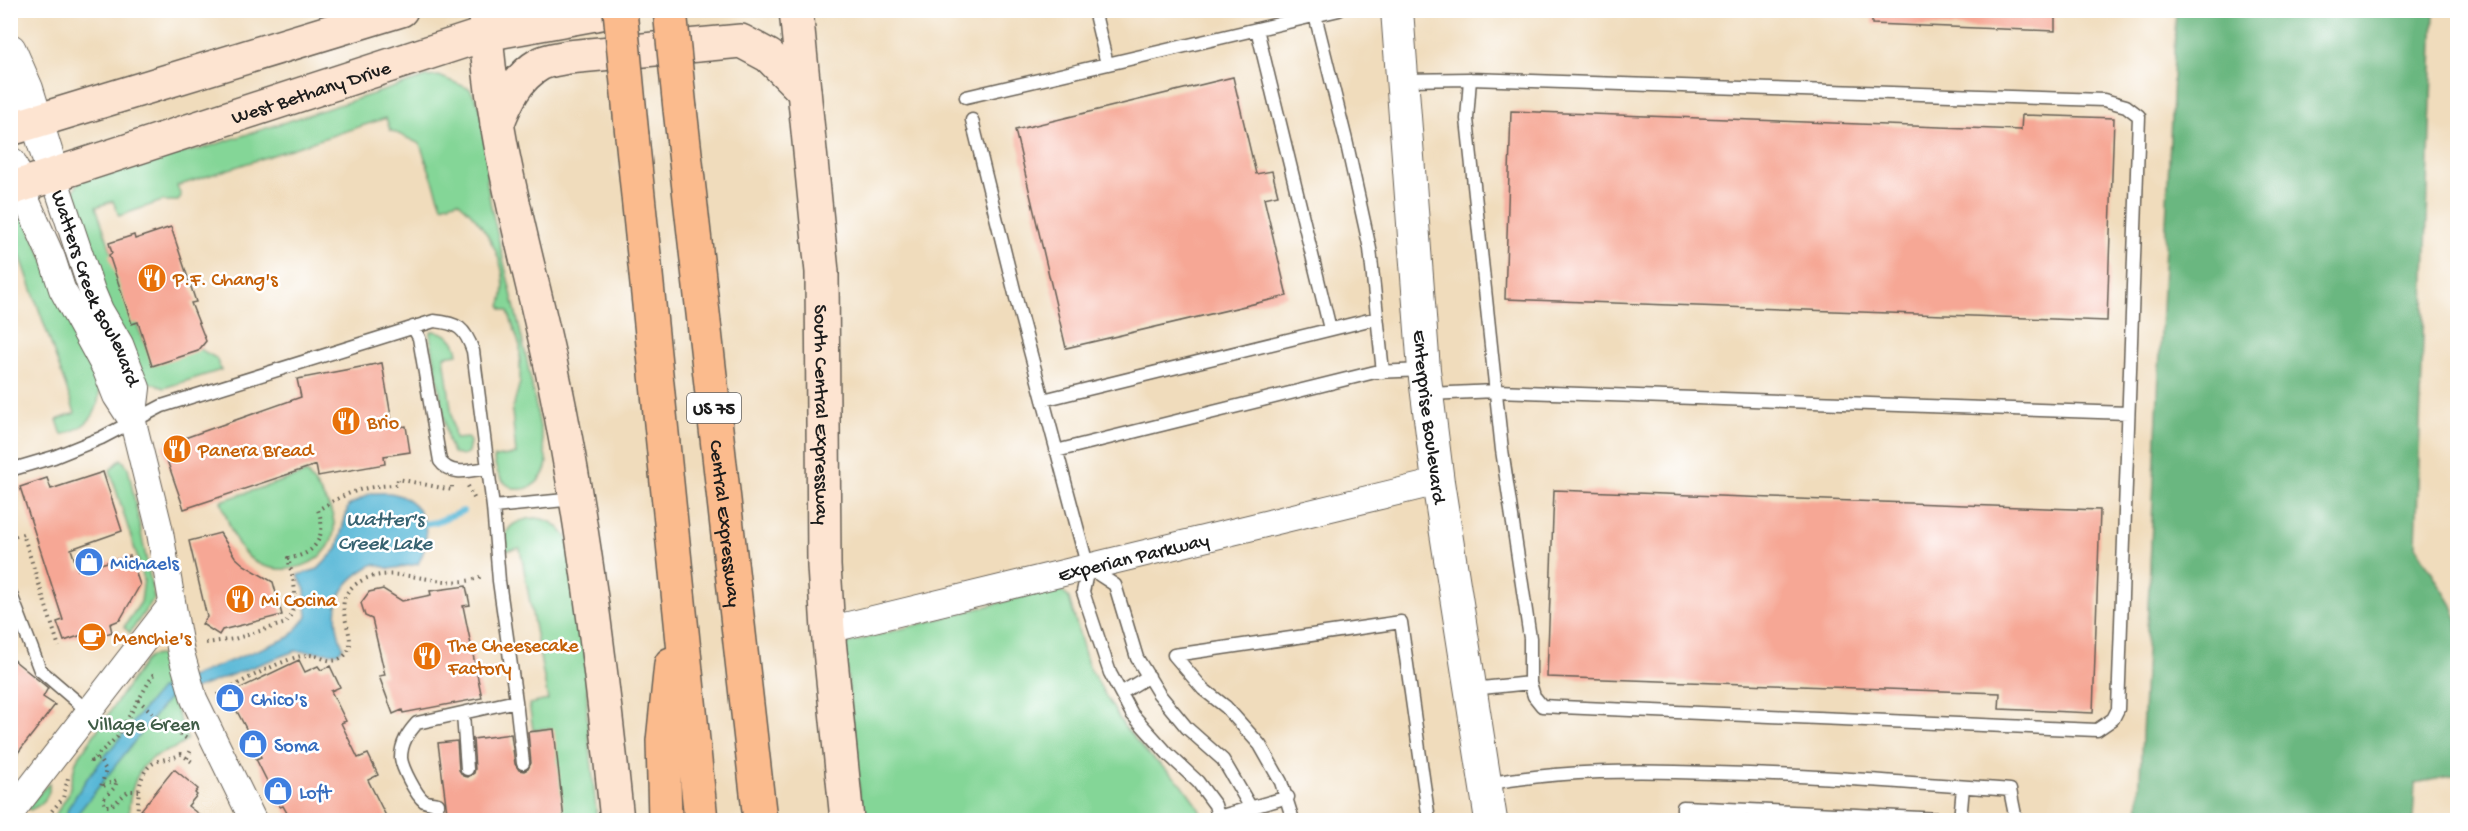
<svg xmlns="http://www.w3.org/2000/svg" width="2468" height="831" font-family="'Gochi Hand',sans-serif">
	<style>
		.green { fill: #84d697; stroke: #50795a; stroke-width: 1.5 }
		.forest { fill: #6bb780; stroke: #446a4e; stroke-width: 1.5 }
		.water { fill: #58b8d7; stroke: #3a6a7a; stroke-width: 1.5 }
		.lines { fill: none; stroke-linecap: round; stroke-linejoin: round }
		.stream { stroke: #58b8d7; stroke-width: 6 }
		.building { fill: #f6a795 }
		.service-casing { stroke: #665f54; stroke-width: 15 }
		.minor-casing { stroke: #665f54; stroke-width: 28 }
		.tertiary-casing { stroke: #665f54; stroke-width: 34 }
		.secondary-casing { stroke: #665f54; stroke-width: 36 }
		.motorway-casing { stroke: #665f54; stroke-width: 36 }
		.path { stroke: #665f54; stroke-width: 4; stroke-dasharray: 1.5 4.5; stroke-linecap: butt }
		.service { stroke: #fff; stroke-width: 12 }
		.minor { stroke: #fff; stroke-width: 26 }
		.tertiary { stroke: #fff; stroke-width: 32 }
		.secondary { stroke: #fde4d1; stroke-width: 33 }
		.motorway { stroke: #fbbb8d; stroke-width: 33 }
		.motorway-bridge-casing { stroke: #665f54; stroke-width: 36; stroke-linecap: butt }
		.motorway-bridge { stroke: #fbbb8d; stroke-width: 33 }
		.labels { text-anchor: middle; stroke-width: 5; stroke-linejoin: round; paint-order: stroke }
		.shield { fill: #fff; stroke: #606060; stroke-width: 1.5 }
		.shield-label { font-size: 18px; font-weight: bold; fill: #1c1c1c }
		.street-label { font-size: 20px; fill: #1c1c1c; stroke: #fff }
		.food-label { font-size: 20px; fill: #c56008; stroke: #fff; text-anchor: start }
		.shop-label { font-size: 20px; fill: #366cbe; stroke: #fff; text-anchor: start }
		.park-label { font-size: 20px; fill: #405d47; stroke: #fff }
		.water-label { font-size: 21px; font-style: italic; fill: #376270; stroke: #fff }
	</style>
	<rect width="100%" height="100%" fill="#fff"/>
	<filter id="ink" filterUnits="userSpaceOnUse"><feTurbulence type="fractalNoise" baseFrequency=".0167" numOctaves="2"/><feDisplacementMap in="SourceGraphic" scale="12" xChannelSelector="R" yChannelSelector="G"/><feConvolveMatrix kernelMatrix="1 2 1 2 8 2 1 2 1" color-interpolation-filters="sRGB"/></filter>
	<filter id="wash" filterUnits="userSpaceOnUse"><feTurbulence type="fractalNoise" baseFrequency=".008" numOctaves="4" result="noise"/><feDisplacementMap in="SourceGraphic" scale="24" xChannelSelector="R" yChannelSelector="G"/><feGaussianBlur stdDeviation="1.35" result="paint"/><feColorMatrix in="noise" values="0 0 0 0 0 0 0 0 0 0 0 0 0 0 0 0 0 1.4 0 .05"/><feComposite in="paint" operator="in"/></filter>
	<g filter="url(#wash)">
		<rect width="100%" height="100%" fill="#f0dcbc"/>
		<path class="green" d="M439,76L470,89L479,104L487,146V182L491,207L526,356L547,463C544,483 522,499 504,482C498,477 496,468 494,460L495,457L516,454L512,411L520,382V346L508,311L502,309L500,306C514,270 485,223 458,201L442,206L420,144L390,130L386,118L177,186L181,196L178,201H162L119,216L113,201L96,207L136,323L154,365L198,348L216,358L221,370L164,388L146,381L104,301L74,204L73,193L80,179L151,159L201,149L426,77Z
			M11,212L19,215L27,223L99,381C101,412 92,425 62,435L57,420L75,413L20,255L11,257Z
			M432,331C446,332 456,338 458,354L444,356L455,439L468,438L470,442L468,452L462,456L453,453L448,441L430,334Z
			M121,459L128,467L154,598L130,633L124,627L141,602L144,579L110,470Z
			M307,473C314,484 331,505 333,517C344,566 271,587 243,551C232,537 227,518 221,501Z
			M536,518C552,520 559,526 568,539L587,664V717L597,820H560L550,728L533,730L529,704L548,700L520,548L502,551C504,528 512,520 536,518Z
			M1048,590L1062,591L1069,598L1088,665L1107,698L1124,726L1147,753L1182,784L1197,805L1204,820H862L844,644Z
			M159,655L165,657L175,707L187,739C178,750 166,750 154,757C136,767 126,801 130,820H52L68,795L76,761L144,662L151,656Z
			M49,783C51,797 42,805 30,810L27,807Z"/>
		<path class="forest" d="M2176,11H2434L2416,546L2452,605L2457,619L2458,775L2415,783L2413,820H2138Z"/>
		<path class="water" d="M371,493C378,493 388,492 395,494C427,503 433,537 418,564L390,569L374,564C337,583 328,609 343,647L338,653L295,651L168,699L78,813L76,820H66L68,808L88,777L160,689L290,637L307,617L305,590L298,575L318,569L337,549L348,506Z"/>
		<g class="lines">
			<path class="stream" d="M418,525L436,522L463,511"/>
		</g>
		<g id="blocks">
			<path class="building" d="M1872,10H2055V31L1872,24Z
				M1233,77L1256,174L1272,171L1278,195L1264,198L1287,296L1066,348L1015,130Z
				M1511,111L2021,130L2022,115L2114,118L2107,321L1505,299Z
				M171,227L196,302L191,303L206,341L198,351L152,366L138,322L132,324L109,255L112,253L109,243L134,235L135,239Z
				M382,363L393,428L406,426L410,452L384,456L385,464L318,476L316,465L184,509L162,446L301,397L297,379Z
				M103,472L122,531L71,549L78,570L130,556L140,585L120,620L110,624L112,632L87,641L85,634L64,641L57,622L63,620L20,487L47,478L51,489Z
				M1554,490L2100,510L2093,713L1999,709L2000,693L1547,677Z
				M220,533L235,557L244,565L273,582L282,615L222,630L219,635L202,624L207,617L189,541Z
				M466,586L470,605L463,606L482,698L403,713L402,710L393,714L379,676L385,675L372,619L365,616L361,603L369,592L383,589L402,601L431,595L430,591Z
				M10,657L48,688L43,697L55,705L10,763Z
				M299,660L305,672L318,666L321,670L330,666L340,687L331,691L346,721L341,723L358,758L368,754L378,775L368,780L388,820H291L283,806L280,807L256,759L261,757L228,694Z
				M554,729L564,820H448L438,743L457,741L459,770L463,776L468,777L474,773L475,769L473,739L511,734L515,764L519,770L524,771L528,769L531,763L528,732Z
				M174,769L198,789L195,793L197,795L188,806L206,820H154L141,810Z"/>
		</g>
	</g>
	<g filter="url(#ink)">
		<use href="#blocks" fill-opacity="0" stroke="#665f54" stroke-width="1.5"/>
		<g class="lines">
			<g class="service-casing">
				<path id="service" d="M1094,10L1107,64
					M1315,15L1346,140L1370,249L1383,372
					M1257,29L1330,329
					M1470,79L1467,119L1502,450L1530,638V683L1472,689
					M1403,80L1470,79L2104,100L2126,106L2139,116L2118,709L2113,719L2097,730L1561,707L1542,706L1534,696L1530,683
					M966,97L1339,10
					M972,120L1018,306L1088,568L1083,592L1110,673L1132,714L1168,754L1198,782L1215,805L1219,820
					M413,327L419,338L440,461C451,477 471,470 488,468
					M1428,394L1496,391L2128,413
					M1043,400L1377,318
					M1056,451L1375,372L1424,370
					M10,470L54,457L101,438L162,406L434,321C458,323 465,328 473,351L493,507L499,581L516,701L523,763
					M493,507L575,499
					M1089,568L1115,585L1137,658L1159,694L1187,728L1223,760L1251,808L1255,820
					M10,592L40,670L89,712
					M1174,655L1401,622L1429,820
					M1174,655L1203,689L1226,707L1260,745L1281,782L1293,820
					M1121,693L1149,676
					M463,714L467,769
					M1486,784C1562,770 1637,770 1714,773C1813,775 1911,783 2010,790L2016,820
					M438,804C433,803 428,803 424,801C416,795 402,768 401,758C401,743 408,733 417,723L516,701
					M1218,817L1288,797
					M1683,820V807L1963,820
					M1960,820L1963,787"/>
			</g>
			<g class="minor-casing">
				<g id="minor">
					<path id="s1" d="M53,174L92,291L100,310L120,344L137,388L133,422"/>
					<path d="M20,186L52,258L62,289L105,368L116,396L133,422L159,527L181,653L194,699L253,820"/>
					<path id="s2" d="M828,630L1438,482"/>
					<path d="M10,814L172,604"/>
				</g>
			</g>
			<g class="tertiary-casing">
				<g id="tertiary">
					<path id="s3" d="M1397,10L1424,370L1438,482L1491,820"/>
					<path d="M10,50L27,89L53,174"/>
					<path d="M10,163L20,186"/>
				</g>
			</g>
			<g class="secondary-casing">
				<g id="secondary">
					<path d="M485,10C489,137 529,257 554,380C584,523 602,675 617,820"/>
					<path id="s4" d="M796,10L822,272L824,566L828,630L847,820"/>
					<path d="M497,125C506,101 517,77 540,64C548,60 559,59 568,57L741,41L769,56L804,91"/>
					<path d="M10,129L401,10"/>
					<path id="s5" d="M10,189L486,34L617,10"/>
				</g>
			</g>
			<g class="motorway-casing">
				<g id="motorway">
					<path id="s6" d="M680,109L760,820"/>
					<path d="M632,136L701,820"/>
					<path d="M665,820L663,741L671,664"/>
				</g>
			</g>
			<path class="path" d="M468,486L475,500
				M10,538L23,534L59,647
				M206,643L234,639L286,623C301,600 294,584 288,558C315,556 328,535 318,510C347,492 363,486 397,485L398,479L452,490V486
				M217,695C236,685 290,654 310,655C322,656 333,667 345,655C364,635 319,600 365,579C400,564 449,593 482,576
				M138,700L171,729L189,740
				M187,758L192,748
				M139,791H129L111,806H105L103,799L115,787L117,780L101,787L106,770L99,759L91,761L117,737L153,675L157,674
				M44,820L63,798L69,774
				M137,820C139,802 135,769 158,761C166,758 172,759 181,754L195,764"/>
			<use href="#service" class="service"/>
			<use href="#minor" class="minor"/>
			<use href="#tertiary" class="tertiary"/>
			<use href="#secondary" class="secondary"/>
			<use href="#motorway" class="motorway"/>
			<g class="motorway-bridge-casing">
				<path id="motorway-bridge" d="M620,10L632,136
					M670,10L680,109"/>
			</g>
			<use href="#motorway-bridge" class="motorway-bridge"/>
		</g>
	</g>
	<defs>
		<g id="restaurant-disc" transform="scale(1.5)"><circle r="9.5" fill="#e8710a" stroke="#fff"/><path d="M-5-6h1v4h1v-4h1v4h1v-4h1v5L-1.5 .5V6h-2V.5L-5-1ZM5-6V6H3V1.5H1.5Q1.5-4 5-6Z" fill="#fff"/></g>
		<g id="shop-disc" transform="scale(1.5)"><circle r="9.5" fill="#3f7fe0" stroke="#fff"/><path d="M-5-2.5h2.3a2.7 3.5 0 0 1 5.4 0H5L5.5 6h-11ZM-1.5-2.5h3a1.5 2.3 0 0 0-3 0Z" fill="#fff"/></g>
		<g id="cafe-disc" transform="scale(1.5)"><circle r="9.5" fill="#e8710a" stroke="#fff"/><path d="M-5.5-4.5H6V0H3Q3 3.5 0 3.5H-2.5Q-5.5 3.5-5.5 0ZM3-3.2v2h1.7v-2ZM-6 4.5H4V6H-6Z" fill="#fff"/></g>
	</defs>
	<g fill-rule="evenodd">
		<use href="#restaurant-disc" x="152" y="278"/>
		<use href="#restaurant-disc" x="346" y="421"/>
		<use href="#restaurant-disc" x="177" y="449"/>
		<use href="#shop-disc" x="89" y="562"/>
		<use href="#restaurant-disc" x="240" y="599"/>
		<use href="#cafe-disc" x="92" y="637"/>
		<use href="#restaurant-disc" x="427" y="656"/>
		<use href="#shop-disc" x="230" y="698"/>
		<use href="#shop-disc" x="253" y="744"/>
		<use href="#shop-disc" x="278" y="791"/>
	</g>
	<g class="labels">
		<rect class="shield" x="687" y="393" width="54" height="30" rx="4.5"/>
		<g class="shield-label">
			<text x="714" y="414">US 75</text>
		</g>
		<g class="street-label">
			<text dy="7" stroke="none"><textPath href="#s5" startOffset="316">West Bethany Drive</textPath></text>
			<text dy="7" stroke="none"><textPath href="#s1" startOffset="122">Watters Creek Boulevard</textPath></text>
			<text dy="7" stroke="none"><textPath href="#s4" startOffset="406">South Central Expressway</textPath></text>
			<text dy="7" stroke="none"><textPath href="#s3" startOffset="408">Enterprise Boulevard</textPath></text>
			<text dy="7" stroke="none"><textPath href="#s6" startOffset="417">Central Expressway</textPath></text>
			<text dy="7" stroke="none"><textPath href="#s2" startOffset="314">Experian Parkway</textPath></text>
		</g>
		<g class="food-label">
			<text x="173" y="285">P.F. Chang's</text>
			<text x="367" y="428">Brio</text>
			<text x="198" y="456">Panera Bread</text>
			<text x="261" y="606">Mi Cocina</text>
			<text x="113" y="644">Menchie's</text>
			<text x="448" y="651">The Cheesecake<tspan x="448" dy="23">Factory</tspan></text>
		</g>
		<g class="shop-label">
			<text x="110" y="569">Michaels</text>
			<text x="251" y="705">Chico's</text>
			<text x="274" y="751">Soma</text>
			<text x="299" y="798">Loft</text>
		</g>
		<g class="park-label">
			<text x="144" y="730">Village Green</text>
		</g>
		<g class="water-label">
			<text x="385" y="525">Watter's<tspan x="385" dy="24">Creek Lake</tspan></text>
		</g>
	</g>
	<rect width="2468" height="831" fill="none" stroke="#fff" stroke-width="36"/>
</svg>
